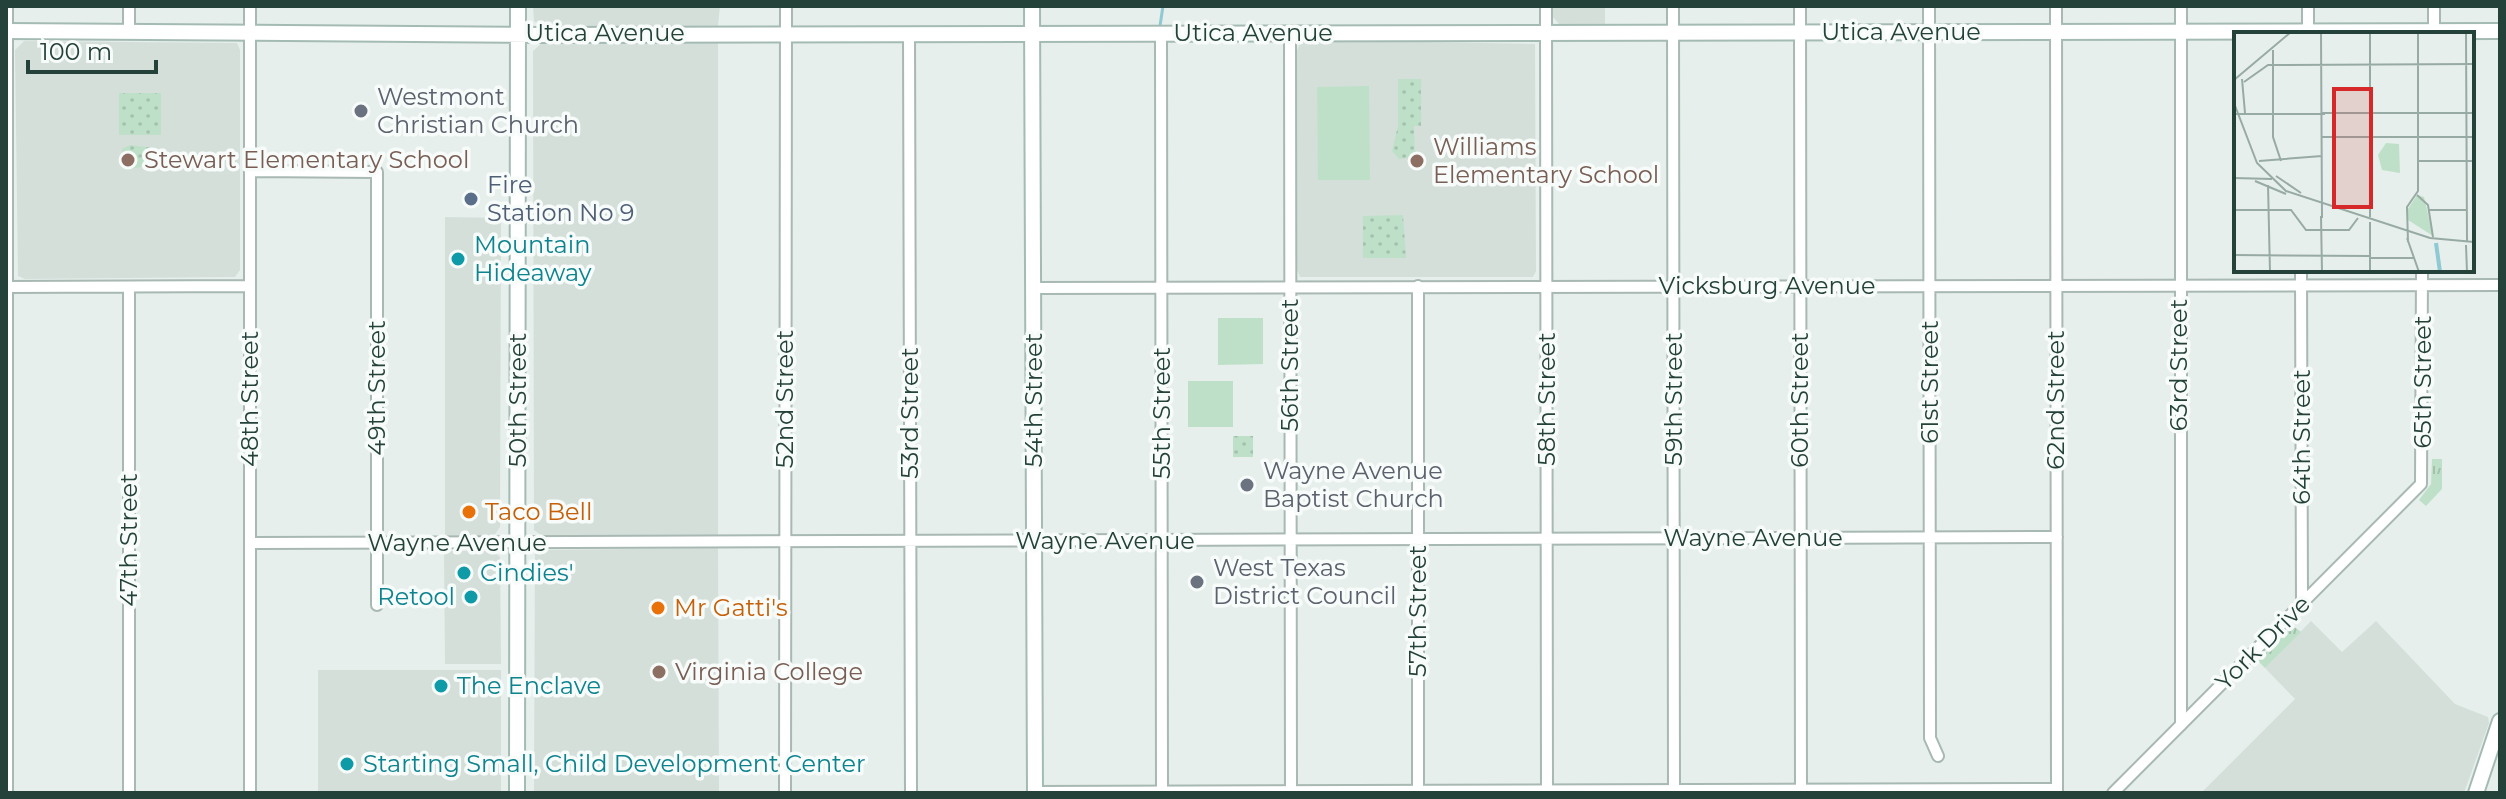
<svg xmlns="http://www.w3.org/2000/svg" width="2506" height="799" font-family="Montserrat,sans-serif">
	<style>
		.built { fill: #d4dfda }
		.grass { fill: url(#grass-tufts) }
		.park { fill: url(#park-dots) }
		.garden { fill: #bfe0c8 }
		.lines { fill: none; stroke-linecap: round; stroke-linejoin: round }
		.stream { stroke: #8ec9d4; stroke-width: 3 }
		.street-casing { stroke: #a8b8b2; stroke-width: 14 }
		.secondary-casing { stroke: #a4bbb3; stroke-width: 18 }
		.street { stroke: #fff; stroke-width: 10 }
		.secondary { stroke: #fff; stroke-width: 14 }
		.worship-dot { fill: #6b7280; stroke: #f7fbf9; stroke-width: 3 }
		.education-dot { fill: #8d6e63; stroke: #f7fbf9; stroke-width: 3 }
		.service-dot { fill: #5c6f8a; stroke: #f7fbf9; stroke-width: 3 }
		.culture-dot { fill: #0f9aa8; stroke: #f7fbf9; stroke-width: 3 }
		.food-dot { fill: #e8710a; stroke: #f7fbf9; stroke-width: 3 }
		.labels { text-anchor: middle; stroke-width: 7; stroke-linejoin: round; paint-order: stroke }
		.street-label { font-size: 24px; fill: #24423a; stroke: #f7fbf9 }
		.worship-label { font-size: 24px; fill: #5b616d; stroke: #f7fbf9; text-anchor: start }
		.education-label { font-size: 24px; fill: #785e54; stroke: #f7fbf9; text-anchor: start }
		.service-label { font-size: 24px; fill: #4e5e75; stroke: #f7fbf9; text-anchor: start }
		.culture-label { font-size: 24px; fill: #0d838f; stroke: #f7fbf9; text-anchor: start }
		.food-label { font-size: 24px; fill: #c56008; stroke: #f7fbf9; text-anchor: start }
		.inset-river { fill: none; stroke: #8ec9d4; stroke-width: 4 }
		.inset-road { fill: none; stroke: #98aaa4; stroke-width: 2 }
		.view { fill: #d62828; fill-opacity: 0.15; stroke: #d62828; stroke-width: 4 }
		.inset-edge { fill: none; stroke: #24423a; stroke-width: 4 }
	</style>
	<defs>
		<pattern id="grass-tufts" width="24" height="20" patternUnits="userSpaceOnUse" patternTransform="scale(2)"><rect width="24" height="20" fill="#bfe0c8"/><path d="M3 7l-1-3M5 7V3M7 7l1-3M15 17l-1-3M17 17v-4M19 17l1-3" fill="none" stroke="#a4c1ad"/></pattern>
		<pattern id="park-dots" width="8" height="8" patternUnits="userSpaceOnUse" patternTransform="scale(2)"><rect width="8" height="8" fill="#bfe0c8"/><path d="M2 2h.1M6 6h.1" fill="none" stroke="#a4c1ad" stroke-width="1.8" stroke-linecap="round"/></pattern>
	</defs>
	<rect width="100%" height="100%" fill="#e6efeb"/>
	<path class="built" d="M533,6H720L718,26H540L534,21Z
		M1553,6H1605V25H1560L1553,17Z
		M1306,40L1535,44L1536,271L1533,277H1300L1297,270V51L1300,42Z
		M24,41L237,43L240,50V270L235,277L25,279L18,276L15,50Z
		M543,42H718V535L542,536L534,530L533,51Z
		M445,217L501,218L500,527L493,537H445Z
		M718,548L719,793H534L535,554L543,550Z
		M444,551H493L500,557L501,664H445Z
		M2311,621L2342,652L2376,621L2455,704L2488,717L2489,723L2464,793H2201L2295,699L2265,668Z
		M318,670H501V793H318Z"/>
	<path class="grass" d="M2432,459H2442V489L2426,506L2419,500L2431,484Z
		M2293,626L2301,632L2265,668L2258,661Z"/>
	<path class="park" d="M1398,79H1421V126H1414L1415,157L1399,159L1392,151L1398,126Z
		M119,93H161V135H119Z
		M130,145L154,148L153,165L130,169L123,166L122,149Z
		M1403,215L1406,258H1363V216Z
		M1233,436H1253V457H1233Z"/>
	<path class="garden" d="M1369,86L1370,180H1318L1317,87Z
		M1218,318H1263V364L1218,365Z
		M1188,381H1233V427H1188Z"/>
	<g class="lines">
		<path class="stream" d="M1160,26L1163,6"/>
		<g class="street-casing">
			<path id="street" d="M7,6V793
				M129,6V31
				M250,6V793
				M1546,6L1547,793
				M1673,6L1674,793
				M1800,6L1801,793
				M1929,6L1930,738L1938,756
				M2056,6L2057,792
				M2181,6V725
				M2308,6V32
				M2434,6V31
				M1161,33L1162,793
				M1290,33L1291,793
				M909,34L911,793
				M250,171L377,172V605
				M2301,270L2302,604
				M1418,286V791
				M7,287L250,286
				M129,287V793
				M1033,288L2500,285
				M250,543L2057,537
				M1035,792L2057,789
				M785,793L786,6
				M2113,793L2421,484L2422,270"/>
		</g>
		<g class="secondary-casing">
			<path id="secondary" d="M1032,6L1035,793
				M6,31L541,35L2500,31
				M517,793L518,6
				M2476,793L2500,721"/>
		</g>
		<use href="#street" class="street"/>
		<use href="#secondary" class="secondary"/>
	</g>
	<g class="worship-dot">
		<circle cx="361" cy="111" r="8"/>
		<circle cx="1247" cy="485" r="8"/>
		<circle cx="1197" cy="582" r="8"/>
	</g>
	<g class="education-dot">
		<circle cx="128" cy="160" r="8"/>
		<circle cx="1417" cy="161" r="8"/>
		<circle cx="659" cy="672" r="8"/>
	</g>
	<circle class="service-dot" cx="471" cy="199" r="8"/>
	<g class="culture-dot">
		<circle cx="458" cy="259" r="8"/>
		<circle cx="464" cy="573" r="8"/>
		<circle cx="471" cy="597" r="8"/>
		<circle cx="441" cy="686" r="8"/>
		<circle cx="347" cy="764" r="8"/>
	</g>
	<g class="food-dot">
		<circle cx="469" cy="512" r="8"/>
		<circle cx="658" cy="608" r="8"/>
	</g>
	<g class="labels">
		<g class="street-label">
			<text x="1901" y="40">Utica Avenue</text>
			<text x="605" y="41">Utica Avenue</text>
			<text x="1253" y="41">Utica Avenue</text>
			<text x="1767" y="294">Vicksburg Avenue</text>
			<text transform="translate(1290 365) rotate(-90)" y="8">56th Street</text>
			<text transform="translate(2179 365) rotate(-90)" y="8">63rd Street</text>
			<text transform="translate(1930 382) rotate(-90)" y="8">61st Street</text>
			<text transform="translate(2423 382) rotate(-90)" y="8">65th Street</text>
			<text transform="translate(377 388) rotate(-90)" y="8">49th Street</text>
			<text transform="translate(250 399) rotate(-90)" y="8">48th Street</text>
			<text transform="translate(785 399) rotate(-90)" y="8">52nd Street</text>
			<text transform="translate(1547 399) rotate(-90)" y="8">58th Street</text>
			<text transform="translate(1674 399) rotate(-90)" y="8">59th Street</text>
			<text transform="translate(518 400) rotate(-90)" y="8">50th Street</text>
			<text transform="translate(1034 400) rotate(-90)" y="8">54th Street</text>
			<text transform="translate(1800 400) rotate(-90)" y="8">60th Street</text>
			<text transform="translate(2056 400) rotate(-90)" y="8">62nd Street</text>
			<text transform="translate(910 413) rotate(-90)" y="8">53rd Street</text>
			<text transform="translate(1162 413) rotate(-90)" y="8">55th Street</text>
			<text transform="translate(2302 437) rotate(-90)" y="8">64th Street</text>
			<text x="1753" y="546">Wayne Avenue</text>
			<text transform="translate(129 540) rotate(-90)" y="8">47th Street</text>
			<text x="1105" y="549">Wayne Avenue</text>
			<text x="457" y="551">Wayne Avenue</text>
			<text transform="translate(1418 611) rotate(-90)" y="8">57th Street</text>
			<text transform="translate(2263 643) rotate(-45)" y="8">York Drive</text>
		</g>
		<g class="worship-label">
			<text x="377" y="105">Westmont<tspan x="377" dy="28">Christian Church</tspan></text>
			<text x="1263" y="479">Wayne Avenue<tspan x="1263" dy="28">Baptist Church</tspan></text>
			<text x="1213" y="576">West Texas<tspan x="1213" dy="28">District Council</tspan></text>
		</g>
		<g class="education-label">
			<text x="1433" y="155">Williams<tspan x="1433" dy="28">Elementary School</tspan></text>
			<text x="144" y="168">Stewart Elementary School</text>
			<text x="675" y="680">Virginia College</text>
		</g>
		<g class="service-label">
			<text x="487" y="193">Fire<tspan x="487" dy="28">Station No 9</tspan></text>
		</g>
		<g class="culture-label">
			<text x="474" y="253">Mountain<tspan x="474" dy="28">Hideaway</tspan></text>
			<text x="480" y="581">Cindies'</text>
			<text x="455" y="605" text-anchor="end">Retool</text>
			<text x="457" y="694">The Enclave</text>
			<text x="363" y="772">Starting Small, Child Development Center</text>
		</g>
		<g class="food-label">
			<text x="485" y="520">Taco Bell</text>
			<text x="674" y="616">Mr Gatti's</text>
		</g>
	</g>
	<g transform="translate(2234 32)">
		<rect width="240" height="240" fill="#e6efeb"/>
		<path d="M152,111L165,112L166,141L148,138L144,123ZM183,163L190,165L199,204L174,188V177Z" fill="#bfe0c8"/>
		<path class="inset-river" d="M202,211L206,240"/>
		<path class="inset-road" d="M87,0L88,186M136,0V185M232,0L233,209M39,18V105L47,129M8,47L11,81M0,48L57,0M10,50L34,33L240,32M0,71L23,131L52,159L196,206L240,210M87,81H240M1,82H91M87,105H240M25,129L88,124M184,129H240M42,144L67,161M0,146L38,147M21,149L52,162M34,153L36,240M183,163L194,173L199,205M0,178H57L72,198H115L124,186M195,178H232M87,184L88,240M136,190V240M173,206L185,240M174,210L173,175L184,159V0M232,213L233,240M0,223L136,224M136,226H180"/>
		<path class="view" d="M100,57H137V175H100Z"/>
		<rect width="240" height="240" class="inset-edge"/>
	</g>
	<rect width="2506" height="799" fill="none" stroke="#24423a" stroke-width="16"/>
	<path d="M28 60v12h128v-12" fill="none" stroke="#24423a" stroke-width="4"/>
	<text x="40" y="60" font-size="24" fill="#24423a" stroke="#f7fbf9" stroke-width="6" paint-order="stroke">100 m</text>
</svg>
